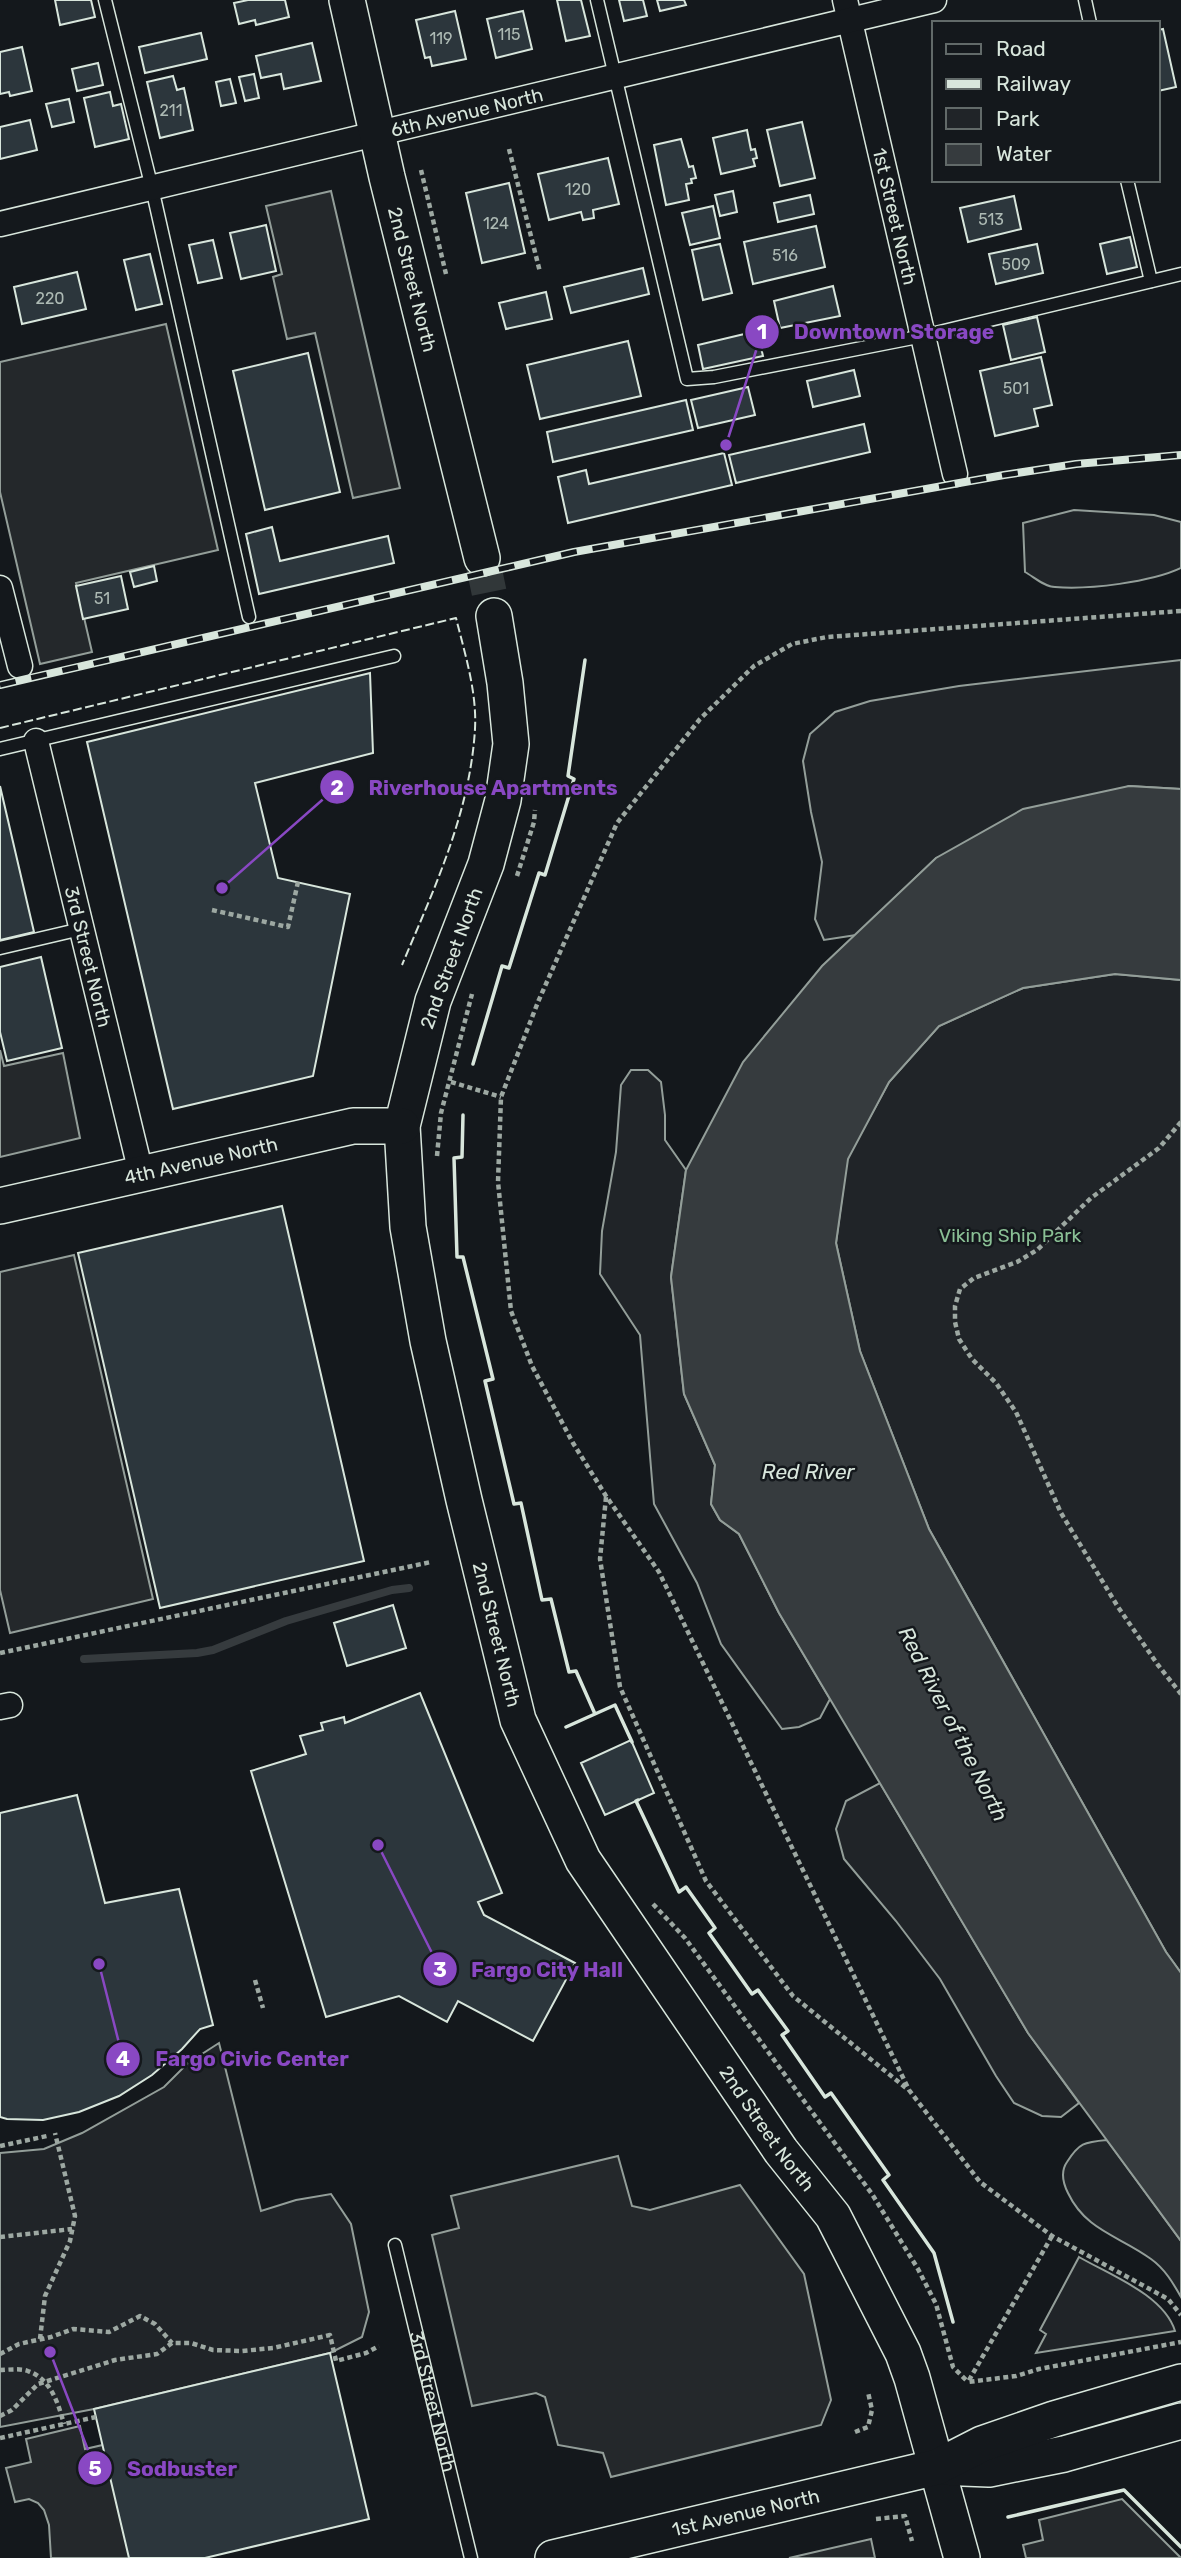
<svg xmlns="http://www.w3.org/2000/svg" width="1181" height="2558" font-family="Rubik,sans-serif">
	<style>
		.green { fill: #202428; stroke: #939e99; stroke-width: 2 }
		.parking { fill: #24282b; stroke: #939e99; stroke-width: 2 }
		.water { fill: #363b3e; stroke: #939e99; stroke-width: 2 }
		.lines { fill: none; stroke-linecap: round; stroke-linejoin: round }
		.stream { stroke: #363b3e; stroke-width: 8 }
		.building { fill: #2c363c; stroke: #d8e6dc; stroke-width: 2 }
		.secondary-tunnel { stroke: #313739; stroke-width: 35; stroke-dasharray: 35 18; stroke-linecap: butt }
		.lane-casing { stroke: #d8e6dc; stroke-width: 15 }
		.street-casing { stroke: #d8e6dc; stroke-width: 27 }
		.secondary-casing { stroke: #d8e6dc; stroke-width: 38 }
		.path { stroke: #9da8a2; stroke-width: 4.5; stroke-dasharray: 5 3.5; stroke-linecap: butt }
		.lane { stroke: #14181c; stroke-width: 12 }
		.street { stroke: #14181c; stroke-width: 24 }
		.secondary { stroke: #14181c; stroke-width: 35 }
		.rail-casing { stroke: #d8e6dc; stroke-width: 8 }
		.rail { stroke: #14181c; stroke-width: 5; stroke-dasharray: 16; stroke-linecap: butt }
		.fence { stroke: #d8e6dc; stroke-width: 2; stroke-dasharray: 9 3.5; stroke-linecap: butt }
		.wall { stroke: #d8e6dc; stroke-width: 3.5 }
		.labels { text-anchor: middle; stroke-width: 5; stroke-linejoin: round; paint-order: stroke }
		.number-label { font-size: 16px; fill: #adbab4 }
		.street-label { font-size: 19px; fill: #d8e6dc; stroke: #14181c }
		.park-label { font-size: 19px; fill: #8ac095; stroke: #14181c }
		.water-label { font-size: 21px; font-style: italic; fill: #d8e6dc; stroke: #14181c }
		.leader { fill: none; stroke: #8948c3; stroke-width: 2.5 }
		.callout-dot { fill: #8948c3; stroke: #14181c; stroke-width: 2.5 }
		.mark-label { font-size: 21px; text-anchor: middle; font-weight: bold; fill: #fff }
		.callout-label { font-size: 21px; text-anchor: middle; font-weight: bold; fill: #8948c3; stroke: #14181c; stroke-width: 5; stroke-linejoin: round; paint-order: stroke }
	</style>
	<rect width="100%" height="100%" fill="#14181c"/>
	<path class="green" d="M1074,510L1154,515L1181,522V568C1152,582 1088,590 1055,587C1045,587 1034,577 1025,572L1023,523Z
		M1181,660V789L1129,786L936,858L856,935L824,940L815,919L822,862L811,812L803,761L810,734L835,712L870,701L959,686Z
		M1115,974L1181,980V1973L1166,1952L929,1529L860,1351L836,1243L847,1159L889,1082L939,1026L1023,988Z
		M631,1070H648L661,1082L665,1115V1140L686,1170L671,1277L684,1394L715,1465L711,1504L720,1520L739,1534L779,1613L830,1699L820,1718L799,1727L782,1729L721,1644L697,1583L654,1504L640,1335L600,1274L602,1231L616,1152L621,1085Z
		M880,1783L1028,2033L1079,2103L1061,2117L1042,2116L1014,2103L996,2076L940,1979L896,1921L844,1859L836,1829L846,1801Z
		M219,2043L261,2211L296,2200L331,2194L351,2224L369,2312L362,2337L330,2353L94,2409L0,2427V2153L44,2149L82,2133L164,2087L188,2063Z
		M1107,2140L1181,2241V2297C1173,2283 1165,2269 1151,2259C1120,2236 1086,2231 1068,2193C1063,2183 1060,2172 1067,2162C1079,2143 1084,2142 1107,2140Z
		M1079,2257C1110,2275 1164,2295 1175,2331L1036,2353L1046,2334L1040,2330Z"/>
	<path class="parking" d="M331,191L400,488L353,498L315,333L287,339L273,277L282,274L266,206Z
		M166,324L218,550L76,583L92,652L40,664L0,492V362Z
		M0,1050L4,1066L63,1053L80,1138L0,1157Z
		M74,1255L153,1599L10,1633L0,1590V1272Z
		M618,2156L632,2206L650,2210L740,2185L804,2274L831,2400L821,2425L611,2477L603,2453L558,2445L545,2397L536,2393L472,2406L432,2235L459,2228L451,2196Z
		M80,2426L85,2449L107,2444L134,2558H51L49,2525L44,2510L38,2503L29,2499L15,2502L6,2468L31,2462L26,2439Z
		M1122,2499L1181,2558H1026L1023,2545L1043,2540L1039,2520Z
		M871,2539L875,2558H789Z"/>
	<path class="water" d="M1129,786L1181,789V980L1115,974L1023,988L939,1026L889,1082L848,1159L836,1243L860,1351L929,1529L1166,1952L1181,1973V2241L1028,2033L779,1613L739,1534L720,1520L711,1504L715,1465L684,1394L671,1277L686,1170L743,1062L822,966L936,858L1023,809Z"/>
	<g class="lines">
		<path class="stream" d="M84,1659L197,1653L213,1650L286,1621L392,1590L409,1588"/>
	</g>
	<path class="building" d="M55,0H91L95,17L60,25Z
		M248,0H285L289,17L256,25L255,20L239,24L234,3Z
		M557,0H581L590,36L566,41Z
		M619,0H643L647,16L624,21Z
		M657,0H684L686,5L660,11Z
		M455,11L466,59L432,66L430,57L425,58L416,20Z
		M523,11L532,49L496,58L487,19Z
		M1163,29L1176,87L1158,91V30Z
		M201,33L207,59L145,73L139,47Z
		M312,43L321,81L284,89L281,74L261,78L256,56Z
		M22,47L32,91L10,96L9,92L0,94V52Z
		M98,63L103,85L77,91L72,69Z
		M254,74L259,98L245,101L239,77Z
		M173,76L177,90L184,88L193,130L160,138L147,82Z
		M230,79L236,103L221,106L216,82Z
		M110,92L113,106L121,104L129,139L95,147L84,98Z
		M69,99L74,122L52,127L46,104Z
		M30,120L37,150L0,159V127Z
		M802,122L815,178L780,186L767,130Z
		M747,130L751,150L755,149L757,158L753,159L755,166L721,174L713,138Z
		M681,139L689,167L693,166L696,178L691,179L692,183L686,184L689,200L666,205L654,145Z
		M608,158L619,204L593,210L594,218L583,220L581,212L549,220L538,174Z
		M509,183L525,253L482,263L466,193Z
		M733,191L737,212L720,216L715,195Z
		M810,195L814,214L778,222L774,203Z
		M1014,196L1021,229L968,242L960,208Z
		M713,206L720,238L690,245L682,213Z
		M266,225L276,271L241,279L230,233Z
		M816,226L825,267L753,284L744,242Z
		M1130,237L1137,267L1107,274L1100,244Z
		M213,240L222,278L198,283L189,245Z
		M720,244L732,293L703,300L692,250Z
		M1037,244L1043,273L996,284L989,254Z
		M150,254L162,304L136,310L124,260Z
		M643,268L649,294L571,313L564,287Z
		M77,272L86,309L22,324L14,287Z
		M833,286L840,316L780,328L774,301Z
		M546,292L552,319L506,329L499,303Z
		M1037,317L1045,352L1011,360L1003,325Z
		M757,331L763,356L703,369L698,345Z
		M628,341L641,396L540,419L527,365Z
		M308,353L340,492L265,510L233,371Z
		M1041,357L1052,405L1034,409L1038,426L995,436L980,371Z
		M854,370L860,396L813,407L807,381Z
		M748,387L755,415L698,428L691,400Z
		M686,400L693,430L553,462L547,432Z
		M864,424L870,452L736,483L729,455Z
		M724,453L732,485L568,523L558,477L586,470L589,484Z
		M272,527L280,561L388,536L394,563L259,594L246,534Z
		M154,566L157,581L134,587L130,572Z
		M121,576L128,609L83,619L76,586Z
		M370,673L373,753L255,783L278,878L350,894L313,1076L173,1109L87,742Z
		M0,786L34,932L0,940Z
		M41,957L62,1048L7,1061L0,1032V967Z
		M282,1206L364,1561L160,1608L78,1253Z
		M393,1605L406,1648L347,1666L334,1623Z
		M420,1693L502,1893L478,1902L484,1915L575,1963L533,2041L458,2001L447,2022L399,1996L326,2017L251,1771L306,1754L300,1736L323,1730L321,1723L344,1717L345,1723Z
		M631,1740L654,1793L605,1815L581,1763Z
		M77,1795L105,1903L179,1889L213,2025L200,2029L182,2049L152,2075L119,2096L79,2112L43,2120L7,2119L0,2117V1813Z
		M330,2353L369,2519L205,2558H129L94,2409Z"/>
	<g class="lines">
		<path class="secondary-tunnel" d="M482,558L494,616"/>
		<g class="lane-casing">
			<g id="lane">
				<path d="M105,0L152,188L249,617"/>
				<path d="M597,0L687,379L714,377L923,336L1181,274"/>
				<path d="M1085,0L1090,23"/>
				<path d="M1127,180L1151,281"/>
				<path d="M0,749L394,656"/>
				<path d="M0,948L81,929"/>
				<path id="s1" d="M395,2245L471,2558"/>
			</g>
		</g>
		<g class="street-casing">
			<g id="street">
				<path id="s2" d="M845,0L955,474"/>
				<path id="s3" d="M0,224L934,0"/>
				<path d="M0,588L20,666"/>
				<path id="s4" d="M36,741L141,1173"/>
				<path d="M0,1707L10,1705"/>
			</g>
		</g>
		<g class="secondary-casing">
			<g id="secondary">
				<path id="s5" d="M347,0L387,177L482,558"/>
				<path id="s6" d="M494,616L505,683L511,744L503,800L486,864L433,1001L402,1126L408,1227L428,1341L464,1500L518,1720L583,1860L781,2151L833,2216L903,2353L912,2378L962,2558"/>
				<path id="s7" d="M0,1206L353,1126H402"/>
				<path d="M937,2467L989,2469L1064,2454L1181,2421"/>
				<path id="s8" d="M553,2558L937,2467L982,2444L1054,2419L1181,2382"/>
			</g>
		</g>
		<path class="path" d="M509,149L540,272
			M421,170L446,274
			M1181,611L827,637L792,644L754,666L700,719L617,823L538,1002L501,1097L498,1182L511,1311L532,1366L573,1443L606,1496L659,1572L909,2090L980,2182L1052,2236L1168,2299L1181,2315
			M517,876L534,822L535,810
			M212,910L288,927L298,882
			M451,1082L501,1097
			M1181,1122L1159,1148L1091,1198L1037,1250L1017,1262L974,1278L960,1289L955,1306V1322L959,1339L972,1359L996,1383L1016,1412L1061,1513L1118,1607L1158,1665L1181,1694
			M437,1156L441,1113L472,994
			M606,1497L600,1559L620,1687L706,1881L793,1996L906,2088
			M0,1653L431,1562
			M653,1904L685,1938L872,2194L918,2269L936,2304L953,2367L968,2382
			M255,1980L263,2008
			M0,2146L47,2136
			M1052,2236L968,2382L1016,2376L1039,2369L1181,2342
			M0,2237L72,2229
			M40,2339L45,2296L70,2241L75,2216L55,2133
			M0,2354L19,2344L51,2337L73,2329L109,2332L140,2316L155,2324L172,2343
			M0,2370C8,2370 20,2368 28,2371C51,2379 58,2403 64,2424
			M0,2416L12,2410L38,2384L115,2360L157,2354L172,2343H191L213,2350L242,2351L273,2348L330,2335L336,2361L366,2353L379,2346
			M855,2432L868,2427L872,2410L868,2392
			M0,2438L96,2417
			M876,2519L905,2516L912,2541"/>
		<use href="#lane" class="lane"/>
		<use href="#street" class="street"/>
		<use href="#secondary" class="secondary"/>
		<g class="rail-casing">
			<path id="rail" d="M0,685L574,552L1004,475L1076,464L1181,455"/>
		</g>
		<use href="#rail" class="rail"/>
		<path class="fence" d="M0,728L456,618C465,654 477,692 475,729C470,813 434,889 402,965"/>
		<path class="wall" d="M473,1064L502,966L509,968L539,873L545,875L574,779L568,776L585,660
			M463,1115L462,1157L454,1158L457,1257H463L493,1379L485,1381L514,1504L521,1503L542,1600L551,1599L569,1672L576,1671L595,1714
			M566,1727L615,1705L632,1742
			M638,1800L636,1801L679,1892L686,1887L715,1928L709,1933L752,1994L758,1990L788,2031L782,2035L825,2097L831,2093L889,2175L883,2180L934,2253L953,2322
			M1008,2517L1124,2490L1181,2547"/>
	</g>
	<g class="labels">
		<g class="number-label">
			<text x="509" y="40">115</text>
			<text x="441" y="44">119</text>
			<text x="171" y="116">211</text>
			<text x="578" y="195">120</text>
			<text x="991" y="225">513</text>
			<text x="496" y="229">124</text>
			<text x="785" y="261">516</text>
			<text x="1016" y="270">509</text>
			<text x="50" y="304">220</text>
			<text x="1016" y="394">501</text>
			<text x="102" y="604">51</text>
		</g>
		<g class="street-label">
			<text dy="7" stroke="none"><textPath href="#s3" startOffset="480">6th Avenue North</textPath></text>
			<text dy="7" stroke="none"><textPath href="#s2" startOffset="222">1st Street North</textPath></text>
			<text dy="7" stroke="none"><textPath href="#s5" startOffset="287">2nd Street North</textPath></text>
			<text dy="7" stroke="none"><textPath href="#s4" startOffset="222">3rd Street North</textPath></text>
			<text transform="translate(451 958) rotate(-70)" y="7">2nd Street North</text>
			<text dy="7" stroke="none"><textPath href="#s7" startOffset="206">4th Avenue North</textPath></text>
			<text dy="7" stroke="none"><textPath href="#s6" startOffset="1046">2nd Street North</textPath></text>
			<text dy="7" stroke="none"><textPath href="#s6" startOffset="1614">2nd Street North</textPath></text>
			<text dy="7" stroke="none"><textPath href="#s1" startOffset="161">3rd Street North</textPath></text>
			<text dy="7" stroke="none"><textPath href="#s8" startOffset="198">1st Avenue North</textPath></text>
		</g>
		<g class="park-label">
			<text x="1010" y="1242">Viking Ship Park</text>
		</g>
		<g class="water-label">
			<text x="808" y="1479">Red River</text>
			<text transform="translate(953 1724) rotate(63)" y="7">Red River of the North</text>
		</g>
	</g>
	<path class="leader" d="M726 445L762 332M222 888L337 787M378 1845L440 1969M99 1964L123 2059M50 2352L95 2468"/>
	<g class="callout-dot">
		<circle cx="726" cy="445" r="7"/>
		<circle cx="222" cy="888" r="7"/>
		<circle cx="378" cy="1845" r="7"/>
		<circle cx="99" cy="1964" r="7"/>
		<circle cx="50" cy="2352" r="7"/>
		<circle cx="762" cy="332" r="18"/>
		<circle cx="337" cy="787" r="18"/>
		<circle cx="440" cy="1969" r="18"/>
		<circle cx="123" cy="2059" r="18"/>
		<circle cx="95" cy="2468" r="18"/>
	</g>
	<g class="mark-label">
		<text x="762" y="339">1</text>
		<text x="337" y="795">2</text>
		<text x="440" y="1977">3</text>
		<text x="123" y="2066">4</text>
		<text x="95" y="2476">5</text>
	</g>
	<g class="callout-label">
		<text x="894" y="339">Downtown Storage</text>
		<text x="493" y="795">Riverhouse Apartments</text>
		<text x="547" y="1977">Fargo City Hall</text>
		<text x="252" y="2066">Fargo Civic Center</text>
		<text x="182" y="2476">Sodbuster</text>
	</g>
	<rect x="932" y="21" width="228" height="161" fill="#14181c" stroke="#626a69" stroke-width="2"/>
	<rect x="946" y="44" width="35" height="10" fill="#14181c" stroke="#626a69" stroke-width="2"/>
	<text x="996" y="56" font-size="21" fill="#d8e6dc">Road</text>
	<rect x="946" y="79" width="35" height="10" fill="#d8e6dc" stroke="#626a69" stroke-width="2"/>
	<text x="996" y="91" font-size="21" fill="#d8e6dc">Railway</text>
	<rect x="946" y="108" width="35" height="21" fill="#202428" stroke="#626a69" stroke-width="2"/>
	<text x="996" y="126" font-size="21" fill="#d8e6dc">Park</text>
	<rect x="946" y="144" width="35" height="21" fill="#363b3e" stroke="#626a69" stroke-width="2"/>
	<text x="996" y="161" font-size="21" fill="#d8e6dc">Water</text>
</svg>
